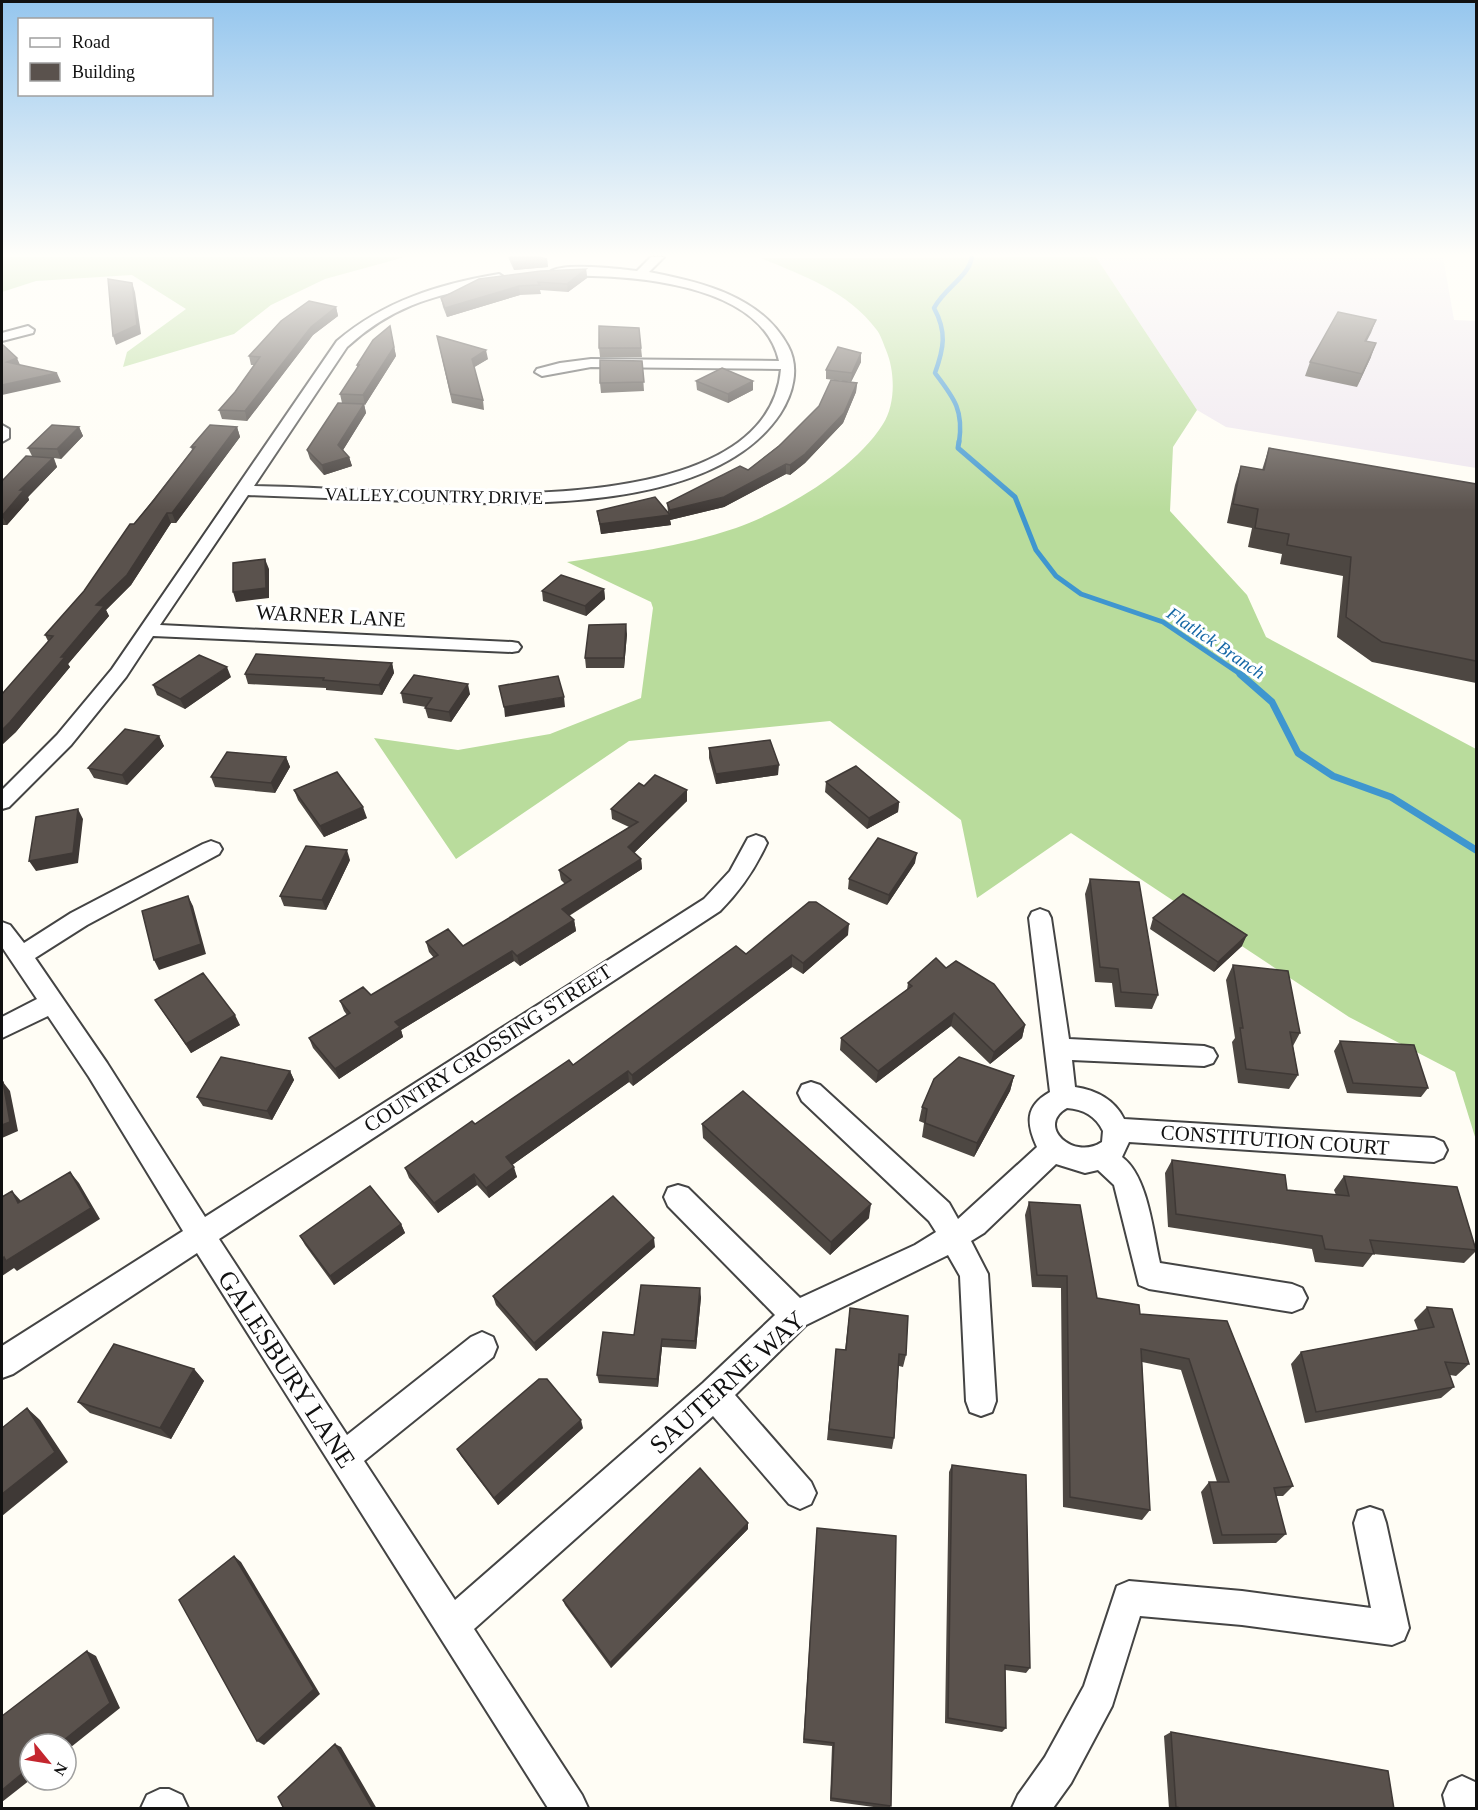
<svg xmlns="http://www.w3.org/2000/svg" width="1478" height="1810" font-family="Georgia,serif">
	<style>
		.industrial { fill: #eee6ef }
		.forest { fill: #b9dc9c }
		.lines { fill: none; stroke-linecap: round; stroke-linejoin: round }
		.stream-far2 { stroke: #3f96cf; stroke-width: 4.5 }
		.stream-far1 { stroke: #3f96cf; stroke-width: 5 }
		.stream { stroke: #3f96cf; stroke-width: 7 }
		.street-casing { stroke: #444; stroke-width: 4 }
		.street { fill: #fff; fill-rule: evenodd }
		.wall { fill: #4d4742 }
		.shaded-wall { fill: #3f3936 }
		.building { fill: #5a524d; stroke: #3f3936; stroke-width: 1.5 }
		.labels { text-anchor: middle; stroke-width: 6; stroke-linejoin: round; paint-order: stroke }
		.far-street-label { font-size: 18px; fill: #111; stroke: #fff }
		.far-water-label { font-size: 18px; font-style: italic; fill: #1768a6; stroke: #fff }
		.street-label { font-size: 21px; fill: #111; stroke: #fff }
		.near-street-label { font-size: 26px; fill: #111; stroke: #fff }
	</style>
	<rect width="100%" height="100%" fill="#fffdf5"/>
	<path class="industrial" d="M1096,257H1443L1454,320L1476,321V468L1226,427L1197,410Z"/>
	<path class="forest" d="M2,257H405L325,279L271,305L234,334L123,367L127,352L186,309L132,275L36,281L2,292Z
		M1096,257L1197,410L1173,447L1170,511L1247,595L1266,637L1476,749V1140L1455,1072L1349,1017L1071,833L977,898L961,820L830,721L629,741L456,859L374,738L458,750L550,734L641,698L653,608L651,602L567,562C624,554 681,547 736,528C786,510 855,469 883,424C896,404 895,371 886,350C883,343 881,335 876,329C849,292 802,275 761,258Z"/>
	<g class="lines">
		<path class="stream-far2" d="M959,443C964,410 954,398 935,373C944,348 947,332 934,308C945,287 968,278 972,257"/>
		<path class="stream-far1" d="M959,441L958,448L1015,497L1036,550L1056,576L1081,594L1163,622L1243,676"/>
		<path class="stream" d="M1240,674L1272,702L1298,753L1333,776L1391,797L1476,850"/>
		<g class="street-casing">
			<path id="street" d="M651,257H664L649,272C701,282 761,296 788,346C800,368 793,394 780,414C713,514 517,505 411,501C356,499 302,497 248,495L160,625L512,642L518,643L521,647L518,651L512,652L153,636L126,677L71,745L9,807L2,809V790L57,735L112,669L337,341C384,301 439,284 499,274L505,278L503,281C439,296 399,300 347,347L254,486C304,487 354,490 403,492C501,495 769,509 781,369L591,367L542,376L535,372L537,369L560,363L591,359L779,361C761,280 622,274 556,276L550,272C562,262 620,269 637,271Z
				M28,326L34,330L33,333L2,341V333Z
				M2,425L9,429V438L2,442Z
				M756,835L764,838L767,843C755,869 740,891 720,911L219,1239L347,1435L471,1337L482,1332L493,1337L497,1347L493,1357L364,1461L455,1600L703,1383L775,1315L668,1206L664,1197L668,1188L678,1185L688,1188L800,1298L915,1245L936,1232L929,1221L802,1101L798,1093L802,1085L811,1082L820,1085L949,1203L958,1219L1037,1147C1026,1123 1025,1106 1050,1092L1029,918L1032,912L1040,909L1048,912L1051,918L1069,1039L1204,1046L1213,1049L1217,1056L1213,1063L1204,1066L1072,1060L1075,1087C1096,1090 1115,1100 1124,1119L1434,1138L1443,1142L1447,1150L1443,1158L1434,1162L1129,1142L1122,1157C1148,1176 1153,1233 1160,1263L1292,1284L1302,1288L1307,1298L1302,1308L1292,1312L1149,1289L1139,1285L1114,1185L1098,1170L1085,1173L1056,1164L984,1233L971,1241L988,1274L996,1401L992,1412L981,1416L970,1412L966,1401L960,1276L948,1255L806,1325L735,1395L811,1482L816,1493L811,1504L800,1509L789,1504L713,1416L474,1629L582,1795L588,1808H548L197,1253L13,1374L2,1378V1346L183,1231L89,1077L48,1016L2,1038V1017L37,999L2,947V922L10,925L24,943L71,913L203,844L211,841L219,844L222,849L219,854L87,925L35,958L107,1063L205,1217L704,899L730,871L748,838ZM1067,1108C1083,1109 1096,1116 1103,1131L1102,1142C1074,1161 1035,1126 1067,1108Z
				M1370,1507L1382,1511L1386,1523L1409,1628L1404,1640L1392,1645L1242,1625L1140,1616L1112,1706L1071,1783L1053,1808H1012L1018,1795L1045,1757L1084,1686L1117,1586L1129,1581L1242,1591L1371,1608L1354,1523L1358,1511Z
				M1462,1776L1475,1782L1476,1808H1446L1443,1795L1449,1782Z
				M160,1789H169L182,1795L188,1808H141L147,1795Z"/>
		</g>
		<use href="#street" class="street"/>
	</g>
	<path class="wall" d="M508,257H539L547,259L548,267L514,270Z
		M586,269L587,278L568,292L540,290L541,294L520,295L447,317L443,307L441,298Z
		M336,307L338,316L313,335L247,421L222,419L219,410L235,392L254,365H251L249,356Z
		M1376,320L1366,341L1371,357L1357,387L1305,376L1310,362Z
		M390,326L396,356L365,405L364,404L366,413L343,450L349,457L352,466L324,475L310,459L307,450L342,403L340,394L357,368V365Z
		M639,328L642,357H600L599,348Z
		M439,345L488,359L474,367L483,400L484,410L452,403Z
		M861,353V362L851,382L826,379V370Z
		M642,361L644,391L601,393L600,383Z
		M696,381H753V390L728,403L697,390Z
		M857,383L856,392L843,423L805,463L790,475L786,474L724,507L670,520L671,525L601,534L597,511L668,512L667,503L748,470Z
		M79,427L83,436L61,459L54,458L57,467L28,497L29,500L7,525H2V481L32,456L28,448Z
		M237,427L240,437L176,523H171L131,585L106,610L109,616L68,664L70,667L15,733L48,641L45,635L84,591L134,524L192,450L191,447Z
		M1269,448L1476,484V683L1372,662L1337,637L1343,576L1280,564L1282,554L1248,547L1252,528L1227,523L1235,485L1241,466L1262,470Z
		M604,589L605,599L586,616L543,601L542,591Z
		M627,634L624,668H586L585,658Z
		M392,663L394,673L382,695L326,690V688L248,684L245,674Z
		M231,677L185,709L157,695L153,685Z
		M401,693L470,694L451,722L428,718L425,708L426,707L403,703Z
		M159,736L164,746L127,785L94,778L88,768Z
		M709,748L778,775L716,784L709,758Z
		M286,757L290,767L275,793L215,787L211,777Z
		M826,782L899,802L898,812L867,829L825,792Z
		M644,786L687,790V801L634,853L641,859L642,869L569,916L574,920L576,931L520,966L514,961L401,1030L403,1037L339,1079L313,1048L309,1038L347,1015L344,1011L340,1001L371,995L434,958L429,952L426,942L463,946L565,884L561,880L559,870L629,827L612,819L611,809Z
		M294,790L367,818L324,837L298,800Z
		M350,860L326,910L284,906L280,896Z
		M915,863L887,905L848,889L849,879Z
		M1090,879L1158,995L1152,1009L1115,1007L1112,983L1095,982L1085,894Z
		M1153,918L1242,946L1214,972L1150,929Z
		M848,935L803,974L792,967L633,1086L629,1082L512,1165L517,1177L489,1198L477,1185L438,1213L409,1178L405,1168L475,1124L573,1065L746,954Z
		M1233,965L1300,1033L1293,1046L1298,1075L1289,1089L1238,1083L1232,1042L1235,1038L1226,980Z
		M946,968L1025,1025L1022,1038L990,1064L951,1026L876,1083L840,1050L841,1038L907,990L908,983Z
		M155,1000L240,1025L191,1053Z
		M1340,1041L1428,1088L1421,1097L1347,1093L1334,1051Z
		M290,1071L294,1080L272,1120L203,1106L197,1097Z
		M1014,1076L1010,1091L974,1157L922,1137L924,1123L919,1121L922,1107Z
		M702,1124L869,1218L830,1255L703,1138Z
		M1172,1160L1287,1190L1336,1195L1334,1190L1344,1176L1476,1249V1251L1464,1263L1373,1254L1363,1267L1315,1262L1312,1249L1168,1227L1165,1173Z
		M1029,1202L1097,1298L1140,1314L1227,1321L1293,1486L1283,1496H1276L1286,1534L1276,1543L1213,1544L1201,1492L1209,1482H1217L1181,1370L1142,1362L1150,1510L1142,1520L1063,1507L1061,1288L1032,1287L1025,1215Z
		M401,1224L405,1233L334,1285L305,1245L300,1236Z
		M655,1247L536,1351L496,1305L493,1296Z
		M701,1297L696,1349L662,1347L658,1387L599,1383L597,1375Z
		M1427,1307L1469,1364L1456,1376L1450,1375L1454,1387L1441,1398L1305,1423L1291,1364L1301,1352L1418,1330L1414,1320Z
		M850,1308L906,1355L903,1367L899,1366L894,1438L892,1449L827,1440L836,1349L845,1350Z
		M194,1369L204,1381L171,1439L90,1413L78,1402Z
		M583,1428L498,1505L461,1456L457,1449Z
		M952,1465L1030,1668L1026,1673L1005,1670L1006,1728L1002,1732L945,1723L949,1472Z
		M817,1528L891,1806L888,1809L830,1801L832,1746L803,1743Z
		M748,1529L611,1668L565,1605L563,1600Z
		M1171,1732L1394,1809H1169L1164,1736Z"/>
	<path class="shaded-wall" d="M547,259L548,267L514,270L513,262Z
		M586,269L587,278L568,292L567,284Z
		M132,283L135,292L141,334L116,345L113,336Z
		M519,286L520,295L447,317L445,308Z
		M336,307L338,316L313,335L247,421L245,411L311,327Z
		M1376,320L1371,333L1360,354L1365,341Z
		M1376,343L1371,357L1357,387L1362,374Z
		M394,347L396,356L365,405L363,395Z
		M486,350L488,359L473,368L472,359Z
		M861,353V362L851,382L852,373Z
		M17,358L21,367L7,362Z
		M57,373L61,382L2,395V385Z
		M753,381V390L728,403V394Z
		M857,383L856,392L843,423L805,463L790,475V465Z
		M364,404L366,413L340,455L338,445Z
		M79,427L83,436L61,459L57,449Z
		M237,427L240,437L176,523L172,513Z
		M349,457L352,466L324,475L322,465Z
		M53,458L57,467L28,497L29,500L7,525L2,516L20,490Z
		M786,464V474L724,507L670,520L671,525L601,534L600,524L670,515V510Z
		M167,513L171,523L131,585L106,610L109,616L68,664L70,667L15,733L2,745V730L61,657L96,605Z
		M265,559L269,569V598L236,602L233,592Z
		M604,589L605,599L586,616L585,606Z
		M626,624L627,634L624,668V658Z
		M392,663L394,673L382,695L379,685Z
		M227,667L231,677L185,709L180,699Z
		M468,684L470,694L451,722L449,712Z
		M564,697L565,707L505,717L504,707Z
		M159,736L164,746L127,785L122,775Z
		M286,757L290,767L275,793L271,783Z
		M779,765L778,775L716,784V774Z
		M687,790V801L629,858L628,847Z
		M899,802L898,812L867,829L869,818Z
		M363,807L367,818L324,837L320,826Z
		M78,809L83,819L78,863L36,871L29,861Z
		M347,850L350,860L326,910L322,900Z
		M917,853L915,863L887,905L889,895Z
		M641,859L642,869L563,919L562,909Z
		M188,896L193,906L206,954L159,970L154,960Z
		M574,920L576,931L520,966L517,956Z
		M849,924L848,935L803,974V963Z
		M1247,935L1242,946L1214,972L1218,962Z
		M512,951L514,961L401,1030L403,1037L339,1079L335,1069L395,1022Z
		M792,955V967L633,1086L632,1075Z
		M954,1013L951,1026L876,1083L878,1071Z
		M235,1015L240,1025L191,1053L186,1044Z
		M1025,1025L1022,1038L990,1064L994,1052Z
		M290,1071L294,1080L272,1120L267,1111Z
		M628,1071L629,1082L508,1168L506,1157Z
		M1014,1076L1010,1091L974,1157L977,1143Z
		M3,1082L10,1091L18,1131L2,1138Z
		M514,1167L517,1177L489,1198L486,1188Z
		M70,1172L79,1183L100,1219L17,1271L14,1268L2,1276V1259Z
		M474,1174L477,1185L438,1213L434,1203Z
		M12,1191L22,1202L18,1203Z
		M871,1204L869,1218L830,1255L831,1242Z
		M401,1224L405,1233L334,1285L330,1276Z
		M654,1238L655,1247L536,1351L534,1343Z
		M700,1288L701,1297L696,1349L695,1341Z
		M662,1339V1347L658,1387L657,1379Z
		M194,1369L204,1381L171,1439L160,1428Z
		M27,1408L40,1420L68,1462L2,1516V1494Z
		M581,1420L583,1428L498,1505L494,1498Z
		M748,1523V1529L611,1668L610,1663Z
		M234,1556L241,1562L320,1694L264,1745L257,1741Z
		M87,1651L96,1656L120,1708L66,1751V1744H59Z
		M335,1744L341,1747L377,1809H373Z
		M30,1767V1780L2,1802V1790Z"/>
	<path class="building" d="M510,257H539L547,259L513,262Z
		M586,269L567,284L538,282L540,285L519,286L445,308L441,298L479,279L541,271Z
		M108,279L132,283L137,325L113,336Z
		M309,301L336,307L311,327L245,411L219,410L235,392L260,357L249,356L281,321Z
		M1338,312L1376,320L1365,341L1376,343L1362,374L1310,362Z
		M390,326L394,347L363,395L340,394L359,365H357L373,340Z
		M599,326L639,328L641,348H599Z
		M437,336L486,350L472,359L483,400L451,394Z
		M2,344L17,358L7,362L57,373L2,385Z
		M838,347L861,353L852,373L826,370Z
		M600,360L642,361L644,382L600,383Z
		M722,368L753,381L728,394L696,381Z
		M831,380L857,383L844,413L805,454L790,465L786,464L724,497L670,510L667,503L740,466L748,470L779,446L819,406Z
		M338,403L364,404L338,445L349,457L322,465L307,450Z
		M52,425L79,427L57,449L28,448Z
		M210,425L237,427L172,513H167L127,575L96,605L104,606L61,657H65L10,722L2,730V694L53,636L45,635L84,591L130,524H134L154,500L195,447H191Z
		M1269,448L1476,484V661L1382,642L1346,617L1351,557L1287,545L1289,534L1255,528L1258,509L1233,504L1241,466L1264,470Z
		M26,456L53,458L20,490H24L2,516V481Z
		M655,497L670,515L600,524L597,511Z
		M265,559L266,588L233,592V563Z
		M561,575L604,589L585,606L542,591Z
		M626,624L624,658H585L589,625Z
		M256,654L392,663L379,685L323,680L324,678L245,674Z
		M199,655L227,667L180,699L153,685Z
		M414,675L468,684L449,712L425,708L432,698L401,693Z
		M558,676L564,697L504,707L499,686Z
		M125,729L159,736L122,775L88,768Z
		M770,740L779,765L716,774L709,748Z
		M227,752L286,757L271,783L211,777Z
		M856,766L899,802L869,818L826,782Z
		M337,772L363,807L320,826L294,790Z
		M655,775L687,790L628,847L641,859L562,909L574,920L517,956L512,951L395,1022L400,1027L335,1069L309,1038L350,1013L340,1001L363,987L371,995L438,955L426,942L448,929L463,946L571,880L559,870L638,822L611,809L639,783L644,786Z
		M78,809L73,853L29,861L36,817Z
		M878,838L917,853L889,895L849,879Z
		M306,846L347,850L322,900L280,896Z
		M1090,879L1139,882L1158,995L1121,992L1118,969L1100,967Z
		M1183,894L1247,935L1218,962L1153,918Z
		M188,896L201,944L154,960L142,911Z
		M809,902H816L849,924L803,963L792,955L632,1075L628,1071L506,1157L514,1167L486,1188L474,1174L434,1203L405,1168L472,1121L475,1124L569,1060L573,1065L736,946L746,954Z
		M936,958L946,968L956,961L994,984L1025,1025L994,1052L954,1013L878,1071L841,1038L912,986L908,983Z
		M1233,965L1288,971L1300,1033L1290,1032L1298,1075L1246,1069L1240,1028H1243Z
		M203,973L235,1015L186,1044L155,1000Z
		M1340,1041L1414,1045L1428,1088L1353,1083Z
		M221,1057L290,1071L267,1111L197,1097Z
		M959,1057L1014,1076L977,1143L925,1123L927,1109L922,1107L934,1079Z
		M2,1082H3L10,1122L2,1125Z
		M743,1091L871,1204L831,1242L702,1124Z
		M1172,1160L1285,1175L1287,1190L1349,1196L1344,1176L1457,1187L1476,1250L1370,1240L1374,1254L1325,1249L1322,1236L1176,1214Z
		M70,1172L91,1208L6,1261L4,1257L2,1259V1197L12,1191L18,1203Z
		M370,1186L401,1224L330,1276L300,1236Z
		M613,1196L654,1238L534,1343L493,1296Z
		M1029,1202L1080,1205L1097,1298L1139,1305L1140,1314L1227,1321L1293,1486L1274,1488L1286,1534L1222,1535L1209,1482H1229L1189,1359L1141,1349L1150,1510L1070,1497L1067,1276L1037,1275Z
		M641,1285L700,1288L695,1341L662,1339L657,1379L597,1375L603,1332L634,1335Z
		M1427,1307L1452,1309L1469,1364L1445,1362L1454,1387L1316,1412L1301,1352L1434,1327Z
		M850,1308L908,1316L906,1355L899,1354L894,1438L829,1429L836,1349L846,1350Z
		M114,1344L194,1369L160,1428L78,1402Z
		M539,1379H547L581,1420L494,1498L457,1449Z
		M27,1408L55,1452L2,1494V1428Z
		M952,1465L1026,1475L1030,1668L1005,1665L1006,1728L948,1718Z
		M700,1468L748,1523L610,1663L563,1600Z
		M817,1528L896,1536L891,1806L831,1798L834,1743L804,1739Z
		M234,1556L314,1689L257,1741L179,1600Z
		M87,1651L110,1703L59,1744H30V1767L2,1790V1716Z
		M1171,1732L1388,1771L1394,1809H1185L1176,1807Z
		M335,1744L373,1809H284L278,1797Z"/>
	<linearGradient id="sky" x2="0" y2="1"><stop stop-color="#95c6ee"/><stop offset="0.5" stop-color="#fffefa"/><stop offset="1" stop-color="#fffefa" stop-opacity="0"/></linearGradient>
	<rect width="1478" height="510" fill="url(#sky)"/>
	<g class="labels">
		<g class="far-street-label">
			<text transform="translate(434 496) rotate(1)" y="6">VALLEY COUNTRY DRIVE</text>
		</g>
		<g class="far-water-label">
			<text transform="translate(1216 643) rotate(34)" y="6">Flatlick Branch</text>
		</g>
		<g class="street-label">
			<text transform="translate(331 616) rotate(3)" y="7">WARNER LANE</text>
			<text transform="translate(488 1048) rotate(-33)" y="7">COUNTRY CROSSING STREET</text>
			<text transform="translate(1275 1140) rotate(4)" y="7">CONSTITUTION COURT</text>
		</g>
		<g class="near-street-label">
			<text transform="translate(287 1369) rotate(57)" y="9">GALESBURY LANE</text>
			<text transform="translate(727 1382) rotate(-42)" y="9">SAUTERNE WAY</text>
		</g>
	</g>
	<rect width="1478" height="1810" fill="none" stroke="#111111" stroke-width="6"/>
	<rect x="18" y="18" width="195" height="78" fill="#ffffff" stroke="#a0a0a0" stroke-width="1.5"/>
	<rect x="30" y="38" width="30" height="9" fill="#ffffff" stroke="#a0a0a0" stroke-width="1.5"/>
	<text x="72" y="48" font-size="18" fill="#111111">Road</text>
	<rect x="30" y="63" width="30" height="18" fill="#5a524d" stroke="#a0a0a0" stroke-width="1.5"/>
	<text x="72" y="78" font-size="18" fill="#111111">Building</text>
	<g transform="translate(48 1762) rotate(120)"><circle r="28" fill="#ffffff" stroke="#a0a0a0" stroke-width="1.5"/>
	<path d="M0-4.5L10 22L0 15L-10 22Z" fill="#c4262e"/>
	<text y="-9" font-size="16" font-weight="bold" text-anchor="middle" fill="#111111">N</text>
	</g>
</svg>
